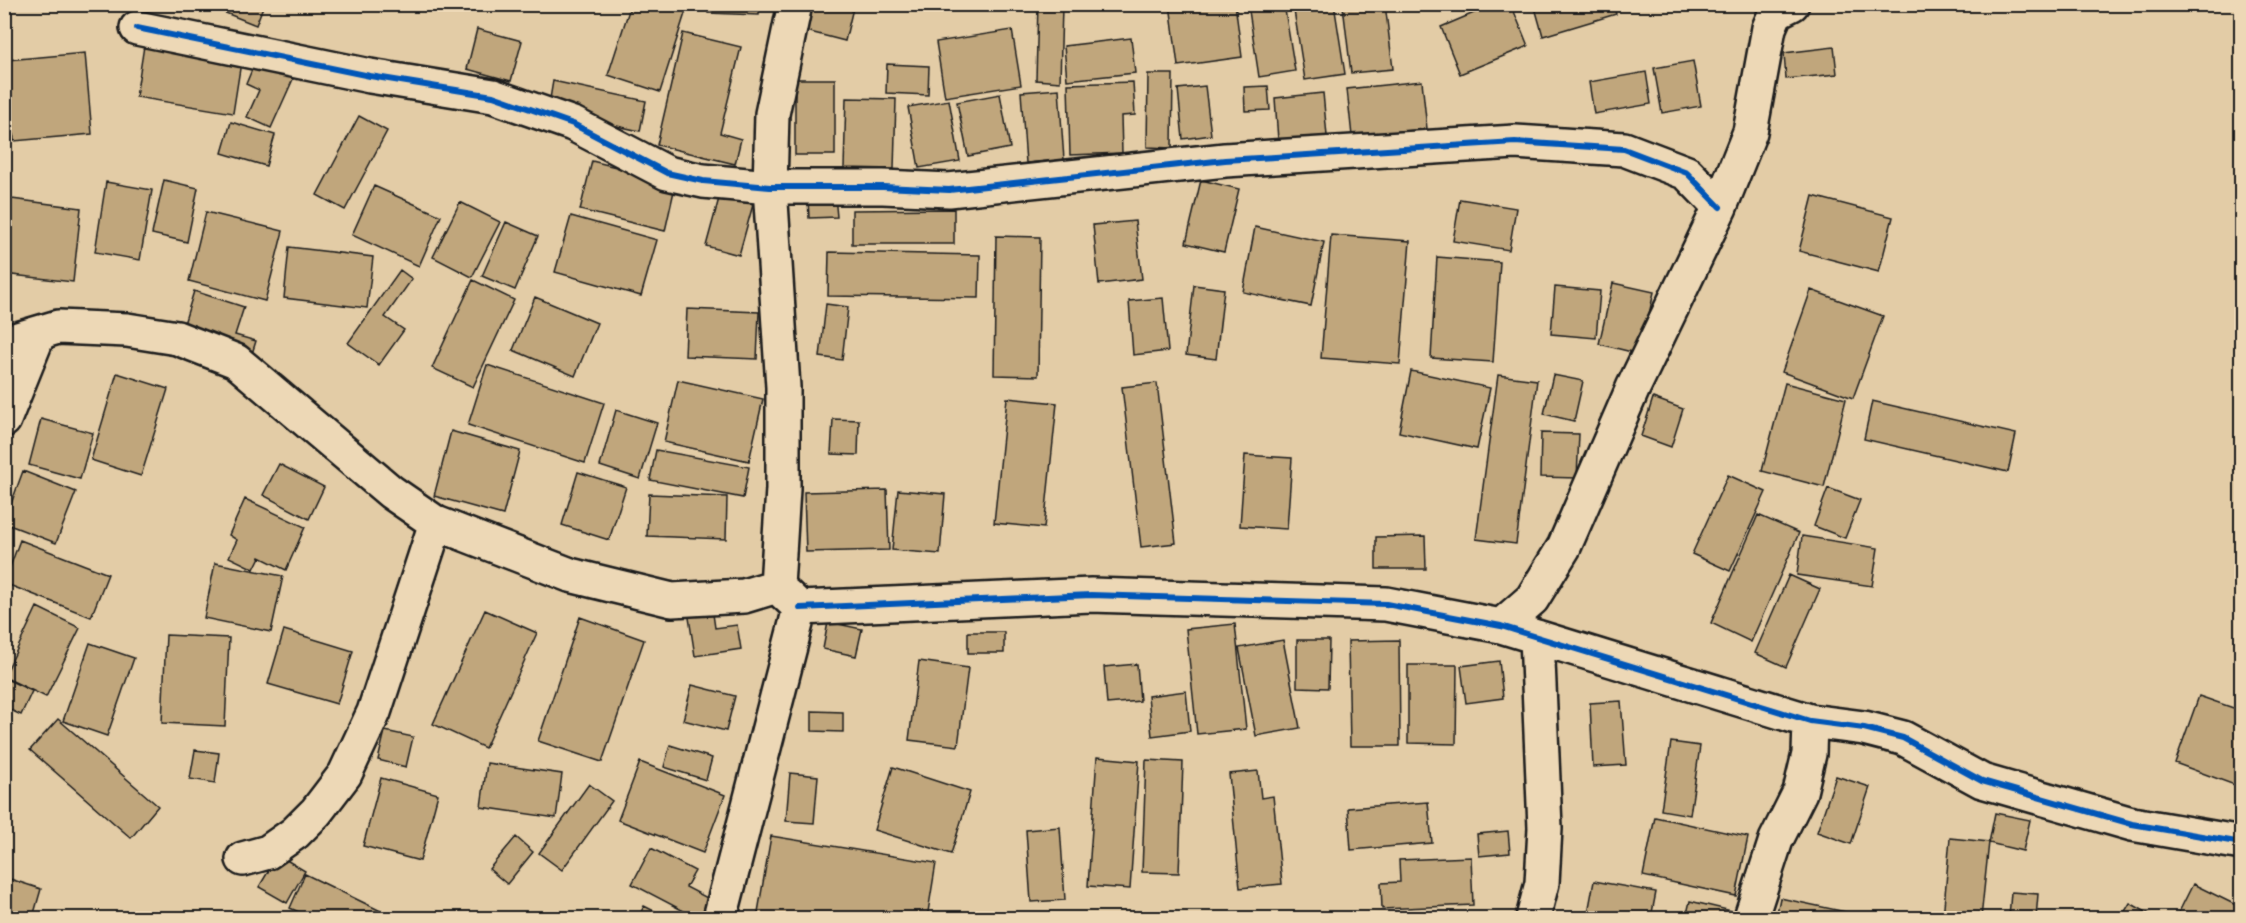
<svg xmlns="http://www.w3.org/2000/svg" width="2246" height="923" font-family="Itim,sans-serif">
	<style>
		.building { fill: #c0a67b; stroke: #1c1c1c; stroke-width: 1.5 }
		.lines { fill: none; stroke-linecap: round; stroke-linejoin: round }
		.minor-casing { stroke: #1c1c1c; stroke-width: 38 }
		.minor { stroke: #edd8b6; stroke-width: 33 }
		.cycleway-casing { stroke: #edd8b6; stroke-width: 10 }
		.cycleway { stroke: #0057b8; stroke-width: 6 }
	</style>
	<rect width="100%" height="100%" fill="#e3cca6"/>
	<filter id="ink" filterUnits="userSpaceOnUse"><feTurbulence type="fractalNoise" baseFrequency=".0167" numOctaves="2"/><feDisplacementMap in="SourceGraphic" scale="12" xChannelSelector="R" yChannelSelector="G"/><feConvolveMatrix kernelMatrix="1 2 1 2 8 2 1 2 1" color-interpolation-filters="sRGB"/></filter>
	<g filter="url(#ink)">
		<path class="building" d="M4,4H11L8,37H4Z
			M214,4H264L256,25L213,8Z
			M631,4H688L660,92L608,75Z
			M708,4H760L759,15L708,13Z
			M813,4H854L845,41L806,31Z
			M1038,4L1062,6L1060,82L1036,80Z
			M1170,4H1235L1242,57L1178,66Z
			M1248,4H1284L1295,71L1259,77Z
			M1293,4H1334L1345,74L1305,80Z
			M1353,4H1385L1393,69L1351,73L1343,6Z
			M1495,4H1511L1528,46L1460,74L1441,27Z
			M1534,4H1613L1616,14L1543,36Z
			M477,29L522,41L511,81L467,69Z
			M1012,30L1021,85L945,97L936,42Z
			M683,33L741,47L720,133L741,139L735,164L657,145Z
			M1131,38L1135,73L1067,80L1064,46Z
			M144,46L241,62L233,113L136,97Z
			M1834,47L1837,74L1786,79L1784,53Z
			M85,53L92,134L14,141L7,60Z
			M256,60L294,77L271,128L247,117L259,90L246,84Z
			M1693,61L1701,106L1662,113L1654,68Z
			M887,64L929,66L928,95L886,93Z
			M1646,72L1651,104L1594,114L1589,82Z
			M1148,74H1173L1172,148L1147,147Z
			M795,79H835V155H795Z
			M553,81L646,101L640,131L548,111Z
			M1422,81L1427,129L1352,136L1347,89Z
			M1133,82L1135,115L1121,116L1122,153L1070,155L1068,84Z
			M1205,86L1211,135L1183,139L1178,89Z
			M1268,86L1270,110L1245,111L1244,87Z
			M1059,89L1064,160L1026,163L1021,92Z
			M1323,93L1327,136L1278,140L1275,98Z
			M1000,94L1010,148L968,156L957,102Z
			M846,98L896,99L894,169L844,168Z
			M949,100L960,161L919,168L908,107Z
			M359,116L387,131L345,210L317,195Z
			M231,122L275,135L266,166L222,153Z
			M592,161L676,182L665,231L580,210Z
			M164,180L198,188L187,242L152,234Z
			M1201,180L1239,189L1224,252L1186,243Z
			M106,182L152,190L140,260L95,252Z
			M374,186L441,216L419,266L352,235Z
			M721,191L754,201L739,255L706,246Z
			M835,196L837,217L809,218L808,198Z
			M1813,196L1893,217L1879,272L1799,251Z
			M4,198L81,208L73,282L4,274Z
			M1460,199L1516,208L1509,250L1453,241Z
			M460,202L500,222L472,277L433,257Z
			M954,209V244H852V210Z
			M206,212L283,231L265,301L189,281Z
			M571,216L657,240L641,296L555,272Z
			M1135,221L1142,279L1099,284L1093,225Z
			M506,222L538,236L515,290L482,276Z
			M1255,227L1324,242L1311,306L1243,292Z
			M1331,235L1410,241L1400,364L1321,358Z
			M996,236L1040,237L1038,376L994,375Z
			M289,247L373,257L367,308L284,298Z
			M829,252L980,255L979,298L828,296Z
			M1437,257L1500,262L1493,362L1431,358Z
			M400,270L412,279L385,317L404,330L379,365L348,343Z
			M473,280L514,300L473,387L432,368Z
			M1613,283L1654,292L1640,354L1599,344Z
			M1194,285L1224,289L1216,359L1186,355Z
			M1555,287L1600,291L1596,338L1551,334Z
			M1811,290L1883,316L1853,398L1782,372Z
			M194,291L244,307L235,335L256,341L250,360L180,337Z
			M535,297L597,323L575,376L513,350Z
			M1163,298L1168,351L1133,355L1129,301Z
			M826,304L848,307L842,360L820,357Z
			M687,309L759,312L757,359L685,356Z
			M2242,330V362L2237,361Z
			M487,365L604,403L585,463L468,425Z
			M1411,371L1490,388L1477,449L1399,432Z
			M117,373L168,389L141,476L91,460Z
			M1498,375L1537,380L1516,544L1476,539Z
			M1553,375L1583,381L1574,421L1544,414Z
			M678,380L763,399L749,461L664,442Z
			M1157,383L1176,543L1141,547L1122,387Z
			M1785,383L1846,399L1824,487L1762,471Z
			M1007,398L1057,403L1044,528L994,523Z
			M1653,398L1683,409L1671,447L1641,436Z
			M1872,401L2016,434L2008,472L1864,439Z
			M616,410L657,423L640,479L600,466Z
			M41,419L93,433L80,479L29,465Z
			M833,419L859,420L858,455L831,454Z
			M451,431L520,451L503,515L434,496Z
			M1541,433L1579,434L1577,478L1540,477Z
			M656,450L749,467L743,498L650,480Z
			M1245,455L1292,458L1287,529L1240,526Z
			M279,464L324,487L309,519L263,495Z
			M23,471L76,492L56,543L4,523Z
			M578,472L626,487L609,540L562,525Z
			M1728,475L1766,492L1730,571L1692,554Z
			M1828,488L1860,500L1845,538L1814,526Z
			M887,490L889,550L806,552L804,492Z
			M898,490L945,494L940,554L892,550Z
			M649,494L727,497L726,539L647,536Z
			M245,499L305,527L286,570L260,557L254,569L229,557L237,540L229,535Z
			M1758,515L1799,533L1751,642L1711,623Z
			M1425,536L1426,569H1376V537Z
			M1802,536L1878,548L1872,586L1797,575Z
			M20,540L108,574L91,617L4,583Z
			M215,563L283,576L271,632L204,618Z
			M1789,575L1820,589L1786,667L1755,653Z
			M37,607L80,628L46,697L4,677Z
			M712,607L715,628L737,625L741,649L695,656L688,611Z
			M485,610L537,633L485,748L433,724Z
			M580,617L644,640L602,762L538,741Z
			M828,622L862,629L856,656L823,649Z
			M1235,624L1246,729L1197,734L1186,629Z
			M284,630L353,651L337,704L268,684Z
			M968,632H1004V653H968Z
			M166,635L229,638L225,726L162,723Z
			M1283,640L1300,728L1256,736L1239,648Z
			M1297,640H1329L1328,688L1297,687Z
			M1399,640L1400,746H1350L1348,641Z
			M90,643L134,658L107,736L63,721Z
			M919,661L968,668L958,746L909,740Z
			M1499,661L1503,698L1466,703L1461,666Z
			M1137,664L1140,701L1107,704L1104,667Z
			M1408,665H1457L1456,744L1408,743Z
			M4,678L32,691L21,715L4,707Z
			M692,685L735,696L726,731L683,720Z
			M1186,691L1190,731L1152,736L1148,696Z
			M2199,696L2242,711L2240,787L2175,763Z
			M1621,701L1626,765L1593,767L1590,703Z
			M812,711L843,712V732L812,731Z
			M58,719L158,806L131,838L30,750Z
			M385,731L413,737L406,767L378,760Z
			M1671,742L1700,746L1690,815L1661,810Z
			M670,745L712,758L706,780L664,767Z
			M195,750L219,753L215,783L190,779Z
			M1097,757L1139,761L1130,889L1088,886Z
			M1146,760L1183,762L1179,873L1142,872Z
			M640,762L725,795L703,853L618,820Z
			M487,763L562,774L556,818L481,807Z
			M893,767L970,792L951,854L874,830Z
			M1258,771L1261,798L1273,796L1282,884L1240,888L1229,774Z
			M790,773L818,776L814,823L786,821Z
			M1836,776L1870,787L1851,844L1817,832Z
			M381,778L438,794L420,861L363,846Z
			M589,784L612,801L562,870L539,853Z
			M1428,802L1432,843L1351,850L1348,808Z
			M1995,813L2030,820L2023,851L1989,843Z
			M1655,817L1748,837L1736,896L1643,876Z
			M1060,827L1065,900L1031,902L1026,830Z
			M1508,831L1510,853L1479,856L1477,834Z
			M771,836L936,863L927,918H757Z
			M516,837L533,852L507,884L489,869Z
			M1950,838L1989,842L1981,918H1943Z
			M651,848L695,871L686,887L715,902L706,918H697L632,884Z
			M278,855L305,871L287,903L259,887Z
			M1471,857L1473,905L1382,909L1381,883L1400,882L1399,860Z
			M305,874L395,918H312L290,908Z
			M7,878L41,889L33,917L4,908V884Z
			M1594,881L1656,892L1651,918H1587Z
			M2193,884L2242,908V918H2176Z
			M2011,892L2038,894L2036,918H2009Z
			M1780,898L1860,915L1859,918H1776Z
			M1690,901L1740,913L1739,918H1686Z
			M2130,903L2153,916L2151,918H2121Z
			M644,906L668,918H638Z
			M244,912L254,918H239Z"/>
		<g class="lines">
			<g class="minor-casing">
				<path id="minor" d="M137,28L370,76L493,96L573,124L667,173L703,181L770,187H883L949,190L1225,160L1515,142L1624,149L1687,173L1720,207
					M4,343L58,327L127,330L177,338L236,361L391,492L436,523L570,575L672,600L744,596L777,586
					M4,420L39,333
					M777,586L783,489V387L770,187L772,114L795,4
					M800,608L1091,595L1386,604L1501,626L1810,721L1864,728L1903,738L1982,781L2132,824L2242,843
					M1501,626L1532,599L1564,547L1633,388L1720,207L1750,132L1769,28L1776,12L1792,4
					M243,859L268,852L295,833L316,812L345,774L374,712L436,523
					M1752,914L1776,840L1800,792L1809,754L1810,721
					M720,918L800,608L785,594
					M1533,918L1542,883L1545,828L1537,637"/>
			</g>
			<use href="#minor" class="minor"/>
			<g class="cycleway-casing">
				<path id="cycleway" d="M137,28L370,76L493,96L573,124L667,173L703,181L770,187H883L949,190L1225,160L1515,142L1624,149L1687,173L1720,207
					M800,608L1091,595L1386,604L1501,626L1810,721L1864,728L1903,738L1982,781L2132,824L2242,843"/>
			</g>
			<use href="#cycleway" class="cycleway"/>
		</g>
	</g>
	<rect width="2246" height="923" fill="none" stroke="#edd8b6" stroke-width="24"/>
	<rect x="12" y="12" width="2222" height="899" fill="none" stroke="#1c1c1c" stroke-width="2" filter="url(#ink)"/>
</svg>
